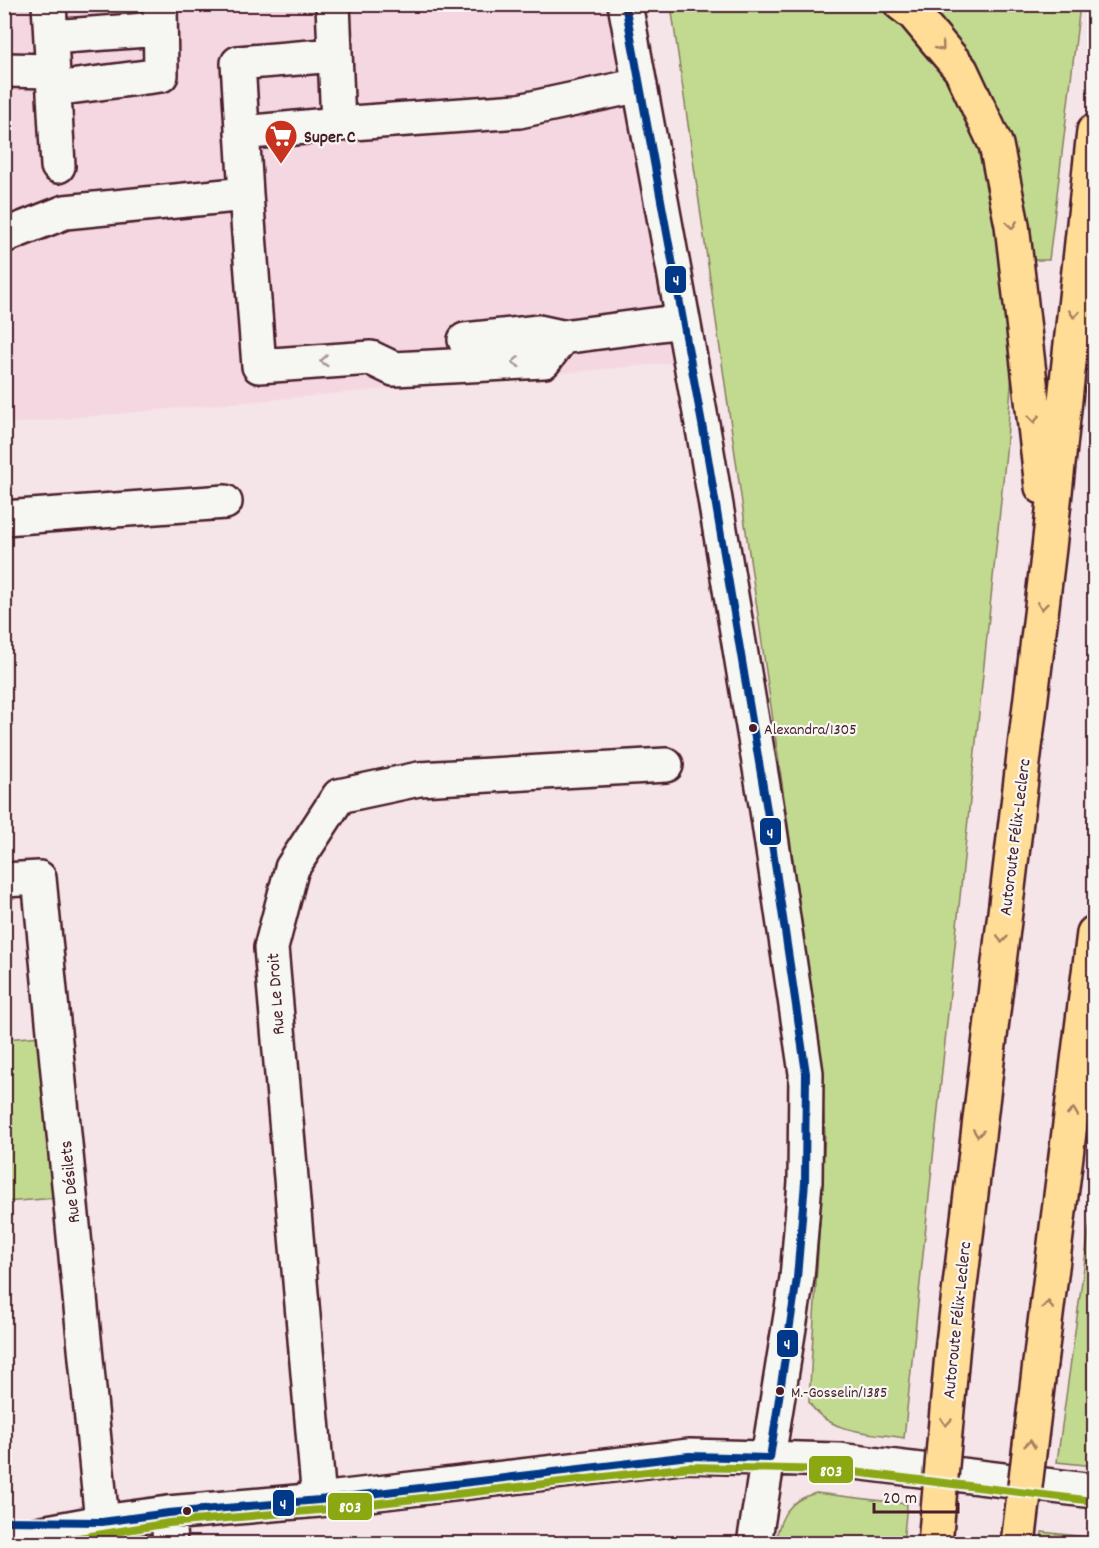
<svg xmlns="http://www.w3.org/2000/svg" width="1099" height="1548" font-family="Dekko,sans-serif">
	<style>
		.built { fill: #f4d7e1 }
		.green { fill: #c2da90; stroke: #867c5e; stroke-width: 1.5 }
		.lines { fill: none; stroke-linecap: round; stroke-linejoin: round }
		.minor-casing { stroke: #4a1f2b; stroke-width: 38 }
		.highway-casing { stroke: #4a1f2b; stroke-width: 38 }
		.minor { stroke: #f6f6f2; stroke-width: 33 }
		.highway { stroke: #ffdd96; stroke-width: 33 }
		.highway-bridge-casing { stroke: #4a1f2b; stroke-width: 38; stroke-linecap: butt }
		.highway-bridge { stroke: #ffdd96; stroke-width: 33 }
		.bus-1-casing { stroke: #f6f6f2; stroke-width: 12 }
		.bus-2-casing { stroke: #f6f6f2; stroke-width: 12 }
		.bus-1 { stroke: #013888; stroke-width: 8 }
		.bus-2 { stroke: #8ba712; stroke-width: 8 }
		.oneway { stroke: #a47e60 }
		.oneway2 { stroke: #a99598 }
		.bus-dot { fill: #4a1f2b; stroke: #f6f6f2; stroke-width: 2 }
		.labels { text-anchor: middle; stroke-width: 4.5; stroke-linejoin: round; paint-order: stroke }
		.bus-label { font-size: 16px; fill: #4a1f2b; stroke: #f6f6f2; text-anchor: start }
		.poi-label { font-size: 18px; font-weight: bold; fill: #4a1f2b; stroke: #f6f6f2; text-anchor: start }
		.street-label { font-size: 18px; fill: #4a1f2b; stroke: #f6f6f2 }
		.line-badge { stroke: #f6f6f2; stroke-width: 2 }
		.badge-label { font-size: 16px; text-anchor: middle; font-weight: bold; fill: #fff }
	</style>
	<rect width="100%" height="100%" fill="#f5e4e8"/>
	<filter id="ink" filterUnits="userSpaceOnUse"><feTurbulence type="fractalNoise" baseFrequency=".0167" numOctaves="2"/><feDisplacementMap in="SourceGraphic" scale="12" xChannelSelector="R" yChannelSelector="G"/><feConvolveMatrix kernelMatrix="1 2 1 2 8 2 1 2 1" color-interpolation-filters="sRGB"/></filter>
	<g filter="url(#ink)">
		<path class="built" d="M5,5H625L690,361L5,424Z"/>
		<path class="green" d="M879,4L922,40L959,90L983,145L1016,320L1006,452L904,1438C870,1432 828,1434 809,1402L825,1134L819,1043L671,5Z
			M921,5H1080L1049,260H1033L1026,214Z
			M54,1035L70,1197L5,1202V1039Z
			M1094,1194V1466L1057,1462Z
			M816,1493L907,1504L903,1543H775C780,1517 788,1500 816,1493Z
			M1042,1532L1094,1538V1543H1041Z"/>
		<g class="lines">
			<g class="minor-casing">
				<path id="minor" d="M49,4L58,166
					M333,4L338,124L519,111L640,85
					M625,4L705,440L767,810L806,1073L805,1182L797,1278L754,1544
					M51,37L160,29
					M4,70L53,71
					M54,89L161,75L160,4
					M242,133L338,124
					M246,194L259,366L371,358L394,369L544,361L562,337
					M4,236L65,212L246,194L238,63L335,55
					M465,340L539,332L562,337L683,321
					M4,518L225,502
					M4,880L39,878L102,1522
					M319,1500L271,948L292,868L339,796L419,779L666,765
					M168,1513L170,1544
					M4,1540L102,1522L168,1513L319,1500L689,1456L838,1460L1094,1491"/>
			</g>
			<g class="highway-casing">
				<path id="highway" d="M901,4L914,14L961,70L996,145L1012,225L1042,487
					M953,1343L1049,548L1094,131
					M1040,1363L1094,933"/>
			</g>
			<use href="#minor" class="minor"/>
			<use href="#highway" class="highway"/>
			<g class="highway-bridge-casing">
				<path id="highway-bridge" d="M935,1544L953,1343
					M1018,1544L1040,1363"/>
			</g>
			<use href="#highway-bridge" class="highway-bridge"/>
			<g class="bus-1-casing">
				<path id="bus-1" d="M4,1521L102,1522L168,1513L319,1500L689,1456L770,1458L797,1278L805,1182L806,1073L767,810L705,440L625,4"/>
			</g>
			<g class="bus-2-casing">
				<path id="bus-2" d="M43,1544L169,1523L320,1510L689,1467L837,1470L1093,1501"/>
			</g>
			<use href="#bus-1" class="bus-1"/>
			<use href="#bus-2" class="bus-2"/>
		</g>
		<defs><path id="oneway-chevron" d="M-2-3.5L2.5 0L-2 3.5" fill="none" stroke-width="1.6" stroke-linecap="round" stroke-linejoin="round" transform="scale(1.5)"/></defs>
		<g class="oneway">
			<use href="#oneway-chevron" transform="translate(941 47) rotate(50)"/>
			<use href="#oneway-chevron" transform="translate(1012 225) rotate(81)"/>
			<use href="#oneway-chevron" transform="translate(1074 314) rotate(96)"/>
			<use href="#oneway-chevron" transform="translate(1034 419) rotate(84)"/>
			<use href="#oneway-chevron" transform="translate(1042 606) rotate(97)"/>
			<use href="#oneway-chevron" transform="translate(1002 939) rotate(97)"/>
			<use href="#oneway-chevron" transform="translate(1073 1112) rotate(-83)"/>
			<use href="#oneway-chevron" transform="translate(978 1133) rotate(97)"/>
			<use href="#oneway-chevron" transform="translate(1048 1305) rotate(-83)"/>
			<use href="#oneway-chevron" transform="translate(946 1422) rotate(95)"/>
			<use href="#oneway-chevron" transform="translate(1030 1444) rotate(-83)"/>
		</g>
		<g class="oneway2">
			<use href="#oneway-chevron" transform="translate(324 361) rotate(176)"/>
			<use href="#oneway-chevron" transform="translate(516 362) rotate(177)"/>
		</g>
	</g>
	<defs>
		<g id="supermarket-pin" transform="scale(1.725)"><path d="M0 17L-7.5 6A9.5 9.5 0 1 1 7.5 6Z" fill="#c8321e" stroke="#f6f6f2"/><path d="M-6-5.5h2.5l.6 2H6L4.5 2H-2.5L-4.4-4H-6ZM-1.5 3.2a1.3 1.3 0 1 0 .1 0ZM3 3.2a1.3 1.3 0 1 0 .1 0Z" fill="#fff"/></g>
	</defs>
	<g fill-rule="evenodd">
		<use href="#supermarket-pin" x="281" y="136"/>
	</g>
	<g class="bus-dot">
		<circle cx="753" cy="728" r="5"/>
		<circle cx="780" cy="1391" r="5"/>
		<circle cx="187" cy="1511" r="5"/>
	</g>
	<g class="labels">
		<g class="bus-label">
			<text x="764" y="734">Alexandra/1305</text>
			<text x="791" y="1397">M.-Gosselin/1385</text>
		</g>
		<g class="poi-label">
			<text x="304" y="142">Super C</text>
		</g>
		<g class="street-label">
			<text transform="translate(1014 837) rotate(-83)" y="6">Autoroute Félix-Leclerc</text>
			<text transform="translate(275 994) rotate(-94)" y="6">Rue Le Droit</text>
			<text transform="translate(69 1182) rotate(-96)" y="6">Rue Désilets</text>
			<text transform="translate(956 1320) rotate(-84)" y="6">Autoroute Félix-Leclerc</text>
		</g>
	</g>
	<g class="line-badge">
		<rect x="664" y="265" width="23" height="29" rx="6" fill="#013888"/>
		<rect x="759" y="817" width="23" height="29" rx="6" fill="#013888"/>
		<rect x="776" y="1329" width="23" height="29" rx="6" fill="#013888"/>
		<rect x="808" y="1455" width="46" height="29" rx="6" fill="#8ba712"/>
		<rect x="272" y="1489" width="23" height="28" rx="6" fill="#013888"/>
		<rect x="327" y="1492" width="46" height="29" rx="6" fill="#8ba712"/>
	</g>
	<g class="badge-label">
		<text x="676" y="285">4</text>
		<text x="770" y="838">4</text>
		<text x="787" y="1349">4</text>
		<text x="831" y="1476">803</text>
		<text x="283" y="1509">4</text>
		<text x="350" y="1512">803</text>
	</g>
	<rect width="1099" height="1548" fill="none" stroke="#f6f6f2" stroke-width="24"/>
	<rect x="12" y="12" width="1075" height="1524" fill="none" stroke="#4a1f2b" stroke-width="2" filter="url(#ink)"/>
	<path d="M874 1503v9h84v-9" fill="none" stroke="#4a1f2b" stroke-width="3"/>
	<text x="883" y="1503" font-size="18" fill="#4a1f2b" stroke="#f6f6f2" stroke-width="4.5" paint-order="stroke">20 m</text>
</svg>
